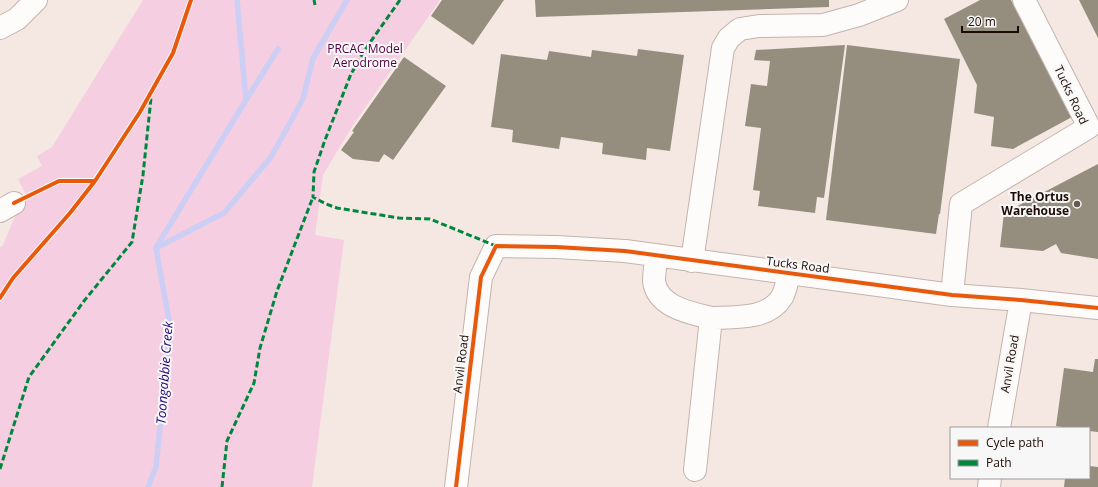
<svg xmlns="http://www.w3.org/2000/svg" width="1098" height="487" font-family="'Open Sans',sans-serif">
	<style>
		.green { fill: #f5cee1 }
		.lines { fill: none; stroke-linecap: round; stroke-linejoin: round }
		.stream { stroke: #cdcef4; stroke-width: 5.5 }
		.building { fill: #958d7e }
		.minor-casing { stroke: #c4b3ad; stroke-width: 24 }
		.minor { stroke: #fefcfb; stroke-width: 22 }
		.quiet { stroke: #00873e; stroke-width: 3; stroke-dasharray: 6 3; stroke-linecap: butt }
		.cycleway-casing { stroke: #f7f7f7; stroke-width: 6 }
		.cycleway { stroke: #e8590c; stroke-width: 4 }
		.poi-dot { fill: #695852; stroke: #f7f7f7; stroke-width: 1.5 }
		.labels { text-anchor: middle; stroke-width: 4; stroke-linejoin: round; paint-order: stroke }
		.park-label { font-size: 12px; fill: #530042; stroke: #f7f7f7 }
		.street-label { font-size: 12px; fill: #1e0a04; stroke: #f7f7f7 }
		.poi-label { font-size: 12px; font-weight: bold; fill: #1e0a04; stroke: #f7f7f7; text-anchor: end }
		.water-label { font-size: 13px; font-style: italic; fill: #220676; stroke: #f7f7f7 }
	</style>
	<rect width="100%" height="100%" fill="#f5e8e3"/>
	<path class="green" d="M143,0H440L353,125L323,175L315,235L344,240L312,487H0V247L3,245L25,193L18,179L42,166L37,156L52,147Z"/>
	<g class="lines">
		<path class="stream" d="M246,100L278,49
			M157,246L246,100L237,0
			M148,487L156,467L170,326L156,248L224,213L271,157L303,99L313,58L347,0"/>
	</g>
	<path class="building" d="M442,0H504L473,45L431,16Z
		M535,0H829V7L536,17Z
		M980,0H1011L1072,117L1013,149L991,146L994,117L974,113L977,85L944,19Z
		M1079,0H1098V38Z
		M845,45L824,198L817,197L815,213L758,206L760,191L753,190L761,128L745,126L751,84L767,86L770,61L754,60L756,50Z
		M847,45L960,59L940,214H939L936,234L826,220Z
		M638,49L684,55L670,151L647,148L646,160L602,154L603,143L561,137L559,149L512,142L513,130L491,127L501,54L547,60L549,51L591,57L592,50L637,56Z
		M404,57L446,86L393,160L384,154L379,162L353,159L341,150L354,132L352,131Z
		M1098,164V259L1061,253L1056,244L1043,251L1000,247L1004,213Z
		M1095,359H1098V432L1089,431V428H1068L1056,426L1064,368L1093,372Z
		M1089,466L1098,467V487H1064L1065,478H1089Z"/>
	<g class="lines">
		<g class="minor-casing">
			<path id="minor" d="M0,28L17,19L36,0
				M0,211L14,203
				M656,255C656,264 654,273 654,281C657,307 691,313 711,318
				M692,261L723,48L729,38L740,29L759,26L823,25L859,15L897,0
				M952,295L961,204L1089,127L1024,0
				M999,428L1021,300
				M695,470L711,318C735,317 768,320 782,297C786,290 787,281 789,274
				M456,487L481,277L496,246L556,247L625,251L952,295L1021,300L1098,308
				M989,487L990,478"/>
		</g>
		<use href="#minor" class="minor"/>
		<path class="quiet" d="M314,0L315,5
			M400,0L364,51L351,74L325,140L314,172L313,197L326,204L337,208L399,218L430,219L496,246
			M0,469L29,377L84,301L132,242L143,175L151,98
			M222,487L227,441L254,383L260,348L277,291L313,197"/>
		<g class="cycleway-casing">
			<path id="cycleway" d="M14,203L59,181H95
				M0,298L13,278L70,213L95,181L140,112L173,53L191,0
				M456,487L481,277L496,246L556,247L625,251L952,295L1021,300L1098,308"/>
		</g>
		<use href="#cycleway" class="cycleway"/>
	</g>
	<circle class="poi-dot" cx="1077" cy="204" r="4"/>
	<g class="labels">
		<g class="park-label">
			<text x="365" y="53">PRCAC Model<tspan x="365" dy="14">Aerodrome</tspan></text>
		</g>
		<g class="street-label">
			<text transform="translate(1071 95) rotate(65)" y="4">Tucks Road</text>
			<text transform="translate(798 265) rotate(7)" y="4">Tucks Road</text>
			<text transform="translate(461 364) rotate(-83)" y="4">Anvil Road</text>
			<text transform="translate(1010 364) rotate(-80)" y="4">Anvil Road</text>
		</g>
		<g class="poi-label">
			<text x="1069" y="201">The Ortus<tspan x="1069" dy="14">Warehouse</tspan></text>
		</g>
		<g class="water-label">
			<text transform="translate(164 373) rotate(-86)" y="5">Toongabbie Creek</text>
		</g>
	</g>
	<rect x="950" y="427" width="140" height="52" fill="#f7f7f7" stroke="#a09896"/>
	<rect x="958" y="440" width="20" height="6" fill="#e8590c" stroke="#a09896"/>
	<text x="986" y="447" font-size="12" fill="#1e0a04">Cycle path</text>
	<rect x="958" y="460" width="20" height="6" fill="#00873e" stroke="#a09896"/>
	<text x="986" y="467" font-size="12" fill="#1e0a04">Path</text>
	<path d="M962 26v6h56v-6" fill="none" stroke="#1e0a04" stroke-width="2"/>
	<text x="968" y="26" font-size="12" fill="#1e0a04" stroke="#f7f7f7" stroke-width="3" paint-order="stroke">20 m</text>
</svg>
